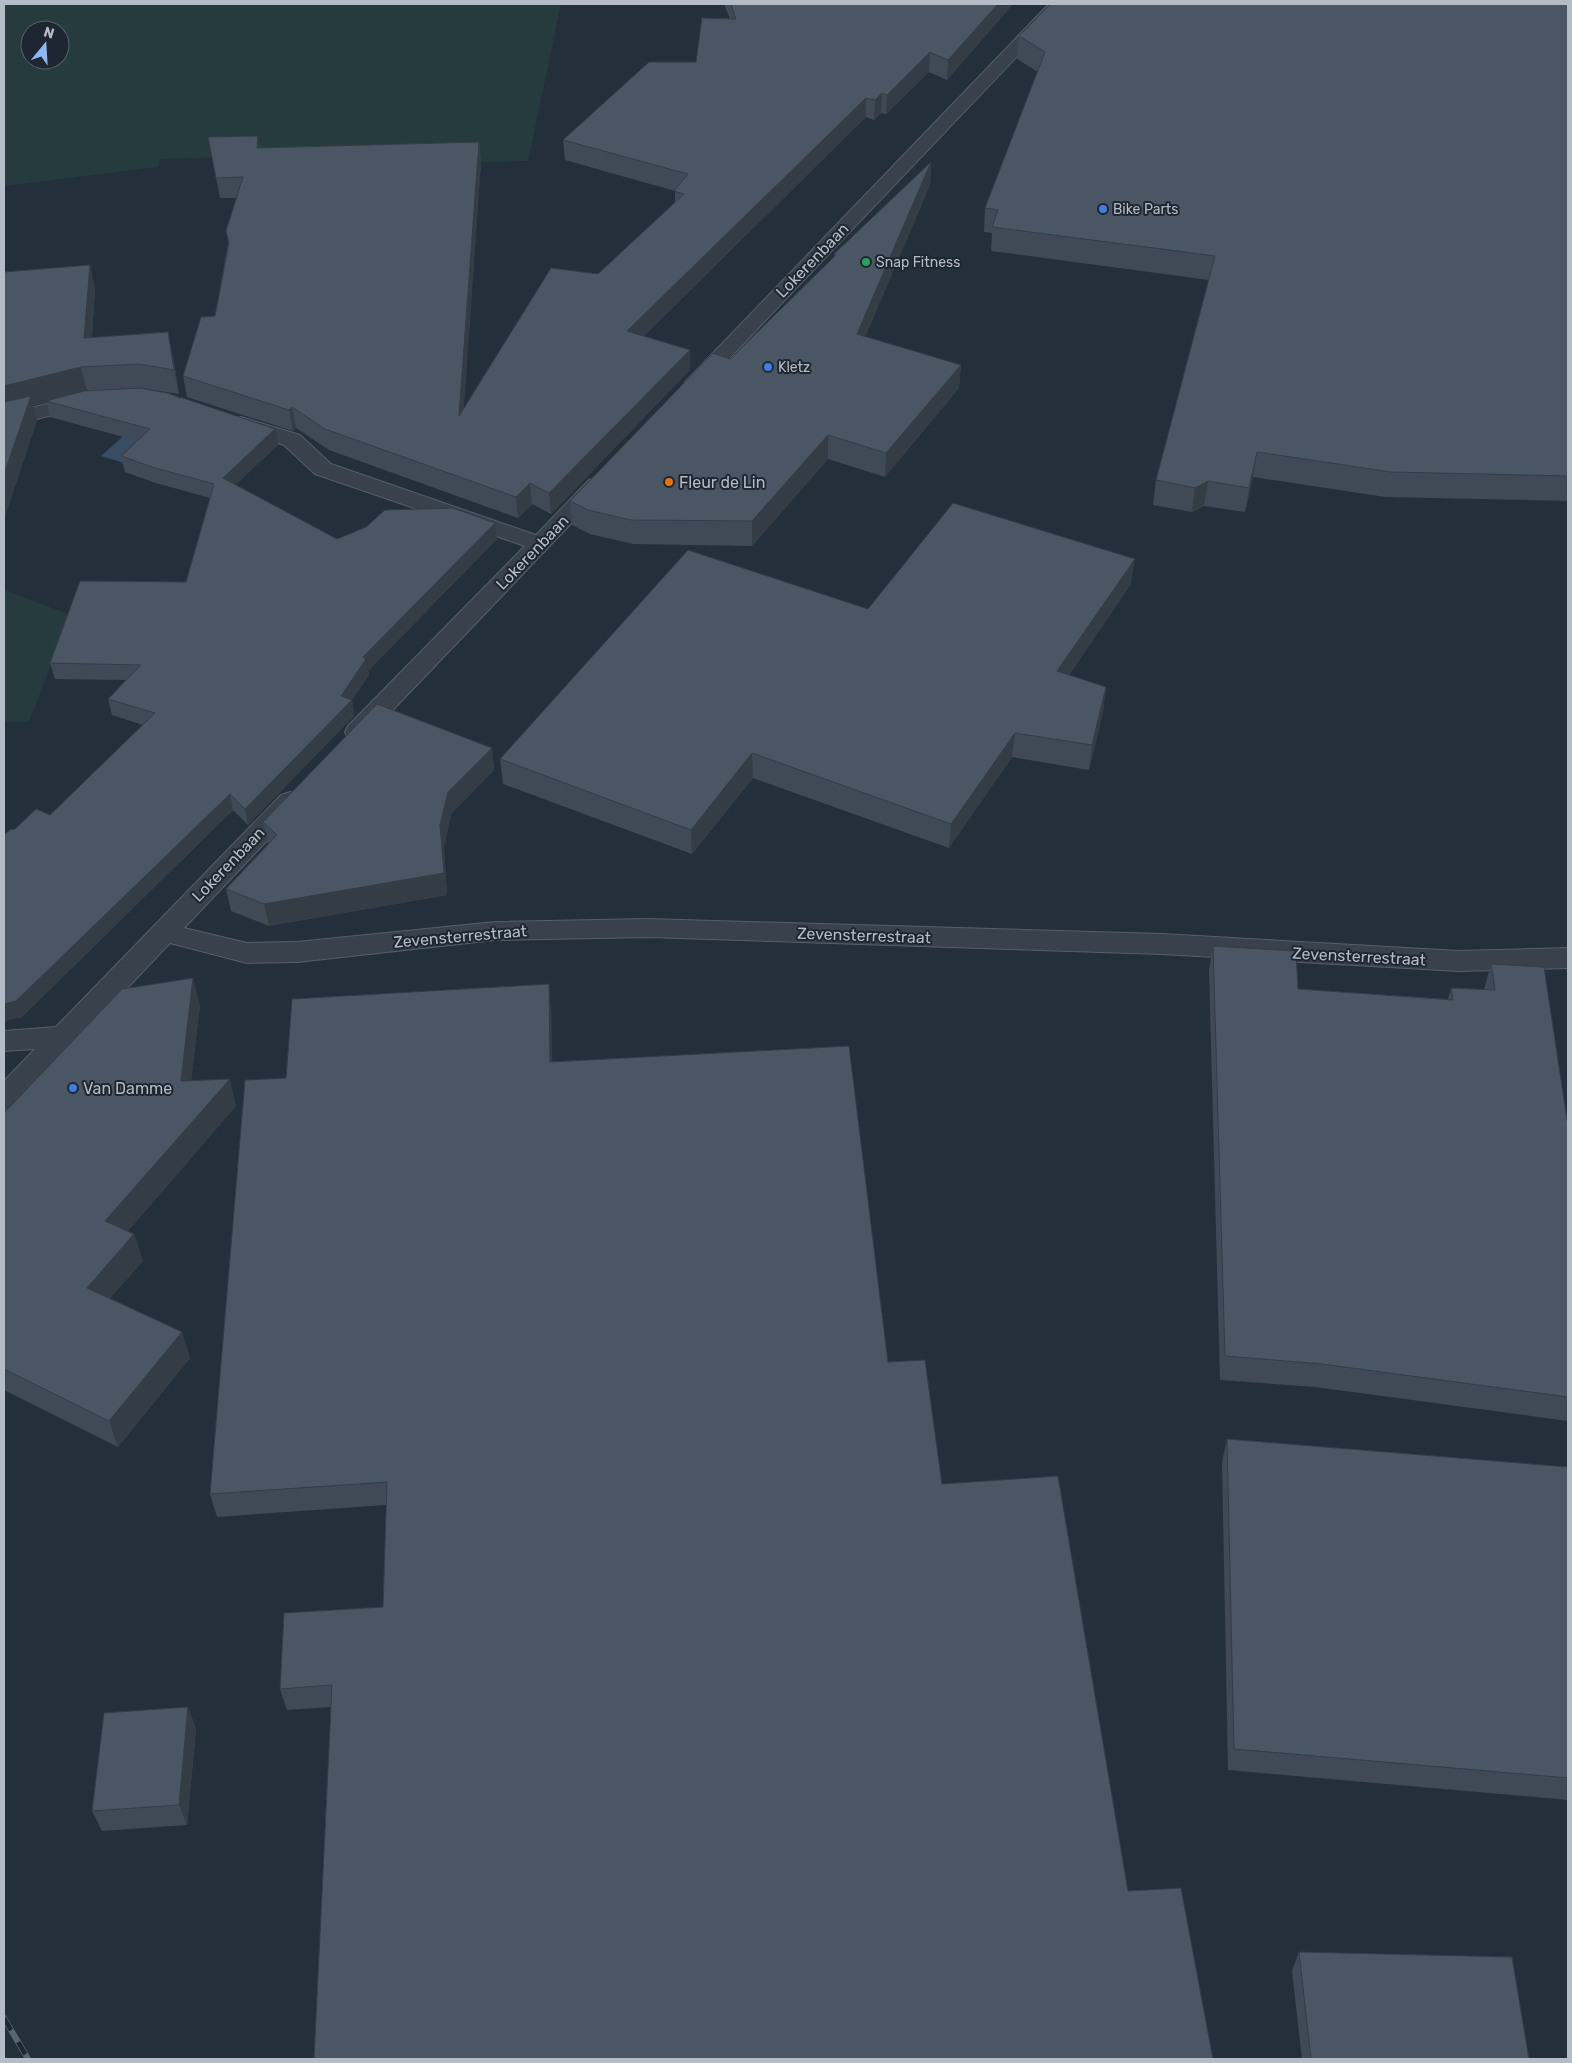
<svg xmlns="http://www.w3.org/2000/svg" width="1572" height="2063" font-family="Rubik,sans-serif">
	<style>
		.green { fill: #263b3d; fill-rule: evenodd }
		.water { fill: #3a4d64 }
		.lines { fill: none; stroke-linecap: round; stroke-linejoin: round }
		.minor-casing { stroke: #565f6a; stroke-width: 2 }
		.minor { fill: #38414c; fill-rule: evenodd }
		.rail-casing { stroke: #5a6573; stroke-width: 6 }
		.rail { stroke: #1d2631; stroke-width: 4.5; stroke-dasharray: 14; stroke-linecap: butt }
		.wall { fill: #404a56 }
		.shaded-wall { fill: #343c46 }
		.building { fill: #4a5664; stroke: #343c46 }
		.shop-dot { fill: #3f7fe0; stroke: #1d2631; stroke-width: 2 }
		.leisure-dot { fill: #2e9e5b; stroke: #1d2631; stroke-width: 2 }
		.food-dot { fill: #e8710a; stroke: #1d2631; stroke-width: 2 }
		.labels { text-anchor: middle; stroke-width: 4; stroke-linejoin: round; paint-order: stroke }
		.far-poi-label { font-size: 14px; fill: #b3bcc7; stroke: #1d2631; text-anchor: start }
		.street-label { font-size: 16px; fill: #b3bcc7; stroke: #1d2631 }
		.poi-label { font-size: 16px; fill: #b3bcc7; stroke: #1d2631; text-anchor: start }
	</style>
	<rect width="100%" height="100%" fill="#242f3c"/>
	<path class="green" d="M4,4H561L528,161L260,168L261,156L160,159L158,167L4,186ZM30,30H60V60H30Z
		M4,590L70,615L29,722H4Z"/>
	<path class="water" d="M146,416L131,465L101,456Z"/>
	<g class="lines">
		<g class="minor-casing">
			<path id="minor" d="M1049,4H1067L703,386L696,388L689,386L685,382L689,378Z
				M85,394L93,395L96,400L93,405L4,427V415Z
				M241,417L300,435L331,464L536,535L589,480L597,478L605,480L608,485L366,738L357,740L348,738L345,732L348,726L525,546L315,474L284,445L233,428L230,423L233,418Z
				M290,792L299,795L303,801L299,807L184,928L247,943L297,942L495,922L648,919L1162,934L1459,951L1568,948V968L1459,971L1162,954L648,937L495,940L297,962L247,963L170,943L14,1107L4,1110V1081L35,1049L4,1051V1031L56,1027L281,795Z"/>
		</g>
		<use href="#minor" class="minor"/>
		<g class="rail-casing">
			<path id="rail" d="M4,2018L28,2059"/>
		</g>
		<use href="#rail" class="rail"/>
	</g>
	<path class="wall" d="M724,4H1013L947,80L929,72L886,114L881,113L874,120L866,117L644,336L690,350V370L551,514L532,504L518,518L329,450L296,428L293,431L187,397L183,376L215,316L236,198H220L208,137L261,148L479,142L481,162L463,409L598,274L675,203V191L565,160L563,140L696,62L730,19Z
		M1568,4V501L1385,497L1253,477L1245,512L1204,506L1192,512L1153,505L1156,480L1209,280L991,251L992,233L984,232L985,208L1038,72L1017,59L1019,36Z
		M931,162L930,185L865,337L961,365L959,388L885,477L828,459L752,546L633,544L590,534L572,525L570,501L730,359L834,257V254Z
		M90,265L95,289L92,337L173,356L179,394L141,388L179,399L278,445L235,485L337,539H497L368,671L369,675L352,700L354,716L248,825L233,810L22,1017L4,1021V835L50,815L143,725L112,715L108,699L126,680L55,679L50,663L186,582L210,498L156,483L125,472L121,456L138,441L50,417L47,402L33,405L37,420L4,519V272Z
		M1131,584L1069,675L1106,687L1103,712L1089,770L1012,757L949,848L753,778L692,854L503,784L500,759L868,609Z
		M492,748L494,770L451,814L444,847L447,895L269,926L231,911L226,889L268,844L263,822Z
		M1213,946L1298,989L1448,999L1451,988L1484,990L1491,964L1568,1126V1421L1315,1387L1220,1380L1209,970Z
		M200,1005L191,1081L236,1106L128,1231L134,1234L143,1261L110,1298L182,1332L190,1358L118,1447L4,1390V1113Z
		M551,1008L552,1062L888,1362L942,1484L1128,1891L1213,2059L331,1707L287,1710L280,1689L383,1607L386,1505L217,1517L210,1494L286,1078Z
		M1227,1439L1568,1467V1800L1228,1770L1222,1462Z
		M188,1707L196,1729L187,1825L102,1831L92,1811Z
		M1299,1952L1529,2059H1302L1292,1971Z"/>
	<path class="shaded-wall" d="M998,4H1013L947,80L948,60Z
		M930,52L929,72L886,114L887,95Z
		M882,93L881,113L874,120L875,100Z
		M866,98V117L628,352L627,331Z
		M258,136L262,156L257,148Z
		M479,142L481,162L462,437L459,416Z
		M931,162L930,185L856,358L857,334Z
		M90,265L95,289L90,362L84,338Z
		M168,332L173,356L179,394L174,370Z
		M690,350V370L551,514L549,493Z
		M961,365L959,388L885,477L886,453Z
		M81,367L87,391L33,405L37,420L4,519V386Z
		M292,407L296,428L293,431L289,410Z
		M275,429L278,445L226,494L223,478Z
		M828,435V459L752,546V521Z
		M1257,452L1253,477L1245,512L1249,488Z
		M1208,481L1204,506L1192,512L1195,488Z
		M530,483L532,504L518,518L516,497Z
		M495,523L497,539L368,671L369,675L352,700L354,716L248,825L245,809L341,696L363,657Z
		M1135,559L1131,584L1054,696L1057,671Z
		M1106,687L1103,712L1089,770L1092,745Z
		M1015,733L1012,757L949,848L951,824Z
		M492,748L494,770L451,814L444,847L447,895L269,926L264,904L440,825L448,792Z
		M752,753L753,778L692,854L691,830Z
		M230,794L233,810L22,1017L4,1021V1004Z
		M193,978L200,1005L188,1108L181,1081Z
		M549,984L551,1008L553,1087L550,1062Z
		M230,1079L236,1106L114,1247L105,1221Z
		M134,1234L143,1261L96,1314L87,1288Z
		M182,1332L190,1358L118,1447L109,1421Z
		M188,1707L196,1729L187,1825L179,1805Z"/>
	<path class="building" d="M731,4H998L948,60L930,52L887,95L882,93L875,100L866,98L627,331L690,350L549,493L530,483L516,497L325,429L292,407L289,410L183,376L201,317L215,316L229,243L226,231L243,177L216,178L208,137L258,136L257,148L479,142L459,416L551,268L598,274L684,194L674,191L688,174L563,140L649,62H696L702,18L736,19Z
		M1050,4H1568V476L1391,472L1257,452L1249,488L1208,481L1195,488L1156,480L1215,256L992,227L998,210L985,208L1045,52L1019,36Z
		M931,162L857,334L961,365L886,453L828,435L752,521L631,520L588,510L570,501L713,353L730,359L836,255L834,254Z
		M90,265L84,338L168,332L174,370L139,364L81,367L4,386V272Z
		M140,388L167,393L179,397V399L180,397L275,429L223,478L337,539L366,527L385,510L453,508L495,523L363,657L366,659L341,696L352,700L245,809L230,794L16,1001L4,1004V835L11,829L14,830L36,809L50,815L155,713L108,699L141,665L50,663L80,581L186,582L214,484L152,467L121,456L150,429L46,401L84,391Z
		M31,396L4,474V402Z
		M953,503L1135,559L1057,671L1106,687L1092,745L1015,733L951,824L752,753L691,830L500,759L688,550L868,609Z
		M377,704L492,748L448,792L440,825L444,873L264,904L226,889L277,835L263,822Z
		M1213,946L1296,951L1298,989L1453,1000L1451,988L1495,990L1491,964L1544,967L1568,1126V1397L1322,1364L1225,1356Z
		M193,978L181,1081L230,1079L105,1221L134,1234L87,1288L182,1332L109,1421L4,1369V1113L122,989Z
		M549,984L550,1062L849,1046L888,1362L925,1360L942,1484L1058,1476L1128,1891L1181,1888L1213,2059H314L332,1685L280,1689L284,1613L383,1607L387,1482L210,1494L245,1080L286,1078L292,999Z
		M1227,1439L1568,1467V1778L1234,1749Z
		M188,1707L179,1805L92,1811L104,1713Z
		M1299,1952L1512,1957L1529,2059H1311Z"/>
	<g class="shop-dot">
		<circle cx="1103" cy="209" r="5"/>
		<circle cx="768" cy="367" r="5"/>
		<circle cx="73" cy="1088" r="5"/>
	</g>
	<circle class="leisure-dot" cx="866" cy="262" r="5"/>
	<circle class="food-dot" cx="669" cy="482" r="5"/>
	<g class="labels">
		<g class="far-poi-label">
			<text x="1113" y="214">Bike Parts</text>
			<text x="876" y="267">Snap Fitness</text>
			<text x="778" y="372">Kletz</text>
		</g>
		<g class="street-label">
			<text transform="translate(812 260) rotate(-46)" y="6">Lokerenbaan</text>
			<text transform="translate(532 552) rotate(-46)" y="6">Lokerenbaan</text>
			<text transform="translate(228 864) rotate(-46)" y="6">Lokerenbaan</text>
			<text transform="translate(864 935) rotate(2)" y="6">Zevensterrestraat</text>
			<text transform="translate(460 936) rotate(-5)" y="6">Zevensterrestraat</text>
			<text transform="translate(1359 956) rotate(3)" y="6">Zevensterrestraat</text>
		</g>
		<g class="poi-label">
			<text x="679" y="488">Fleur de Lin</text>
			<text x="83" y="1094">Van Damme</text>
		</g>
	</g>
	<rect width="1572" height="2063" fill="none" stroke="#b3bcc7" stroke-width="10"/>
	<g transform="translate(45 45) rotate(18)"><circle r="24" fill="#1d2631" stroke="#59626d"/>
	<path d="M0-4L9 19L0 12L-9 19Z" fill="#8cb7f4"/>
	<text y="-8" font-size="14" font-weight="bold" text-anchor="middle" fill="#b3bcc7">N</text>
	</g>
</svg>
